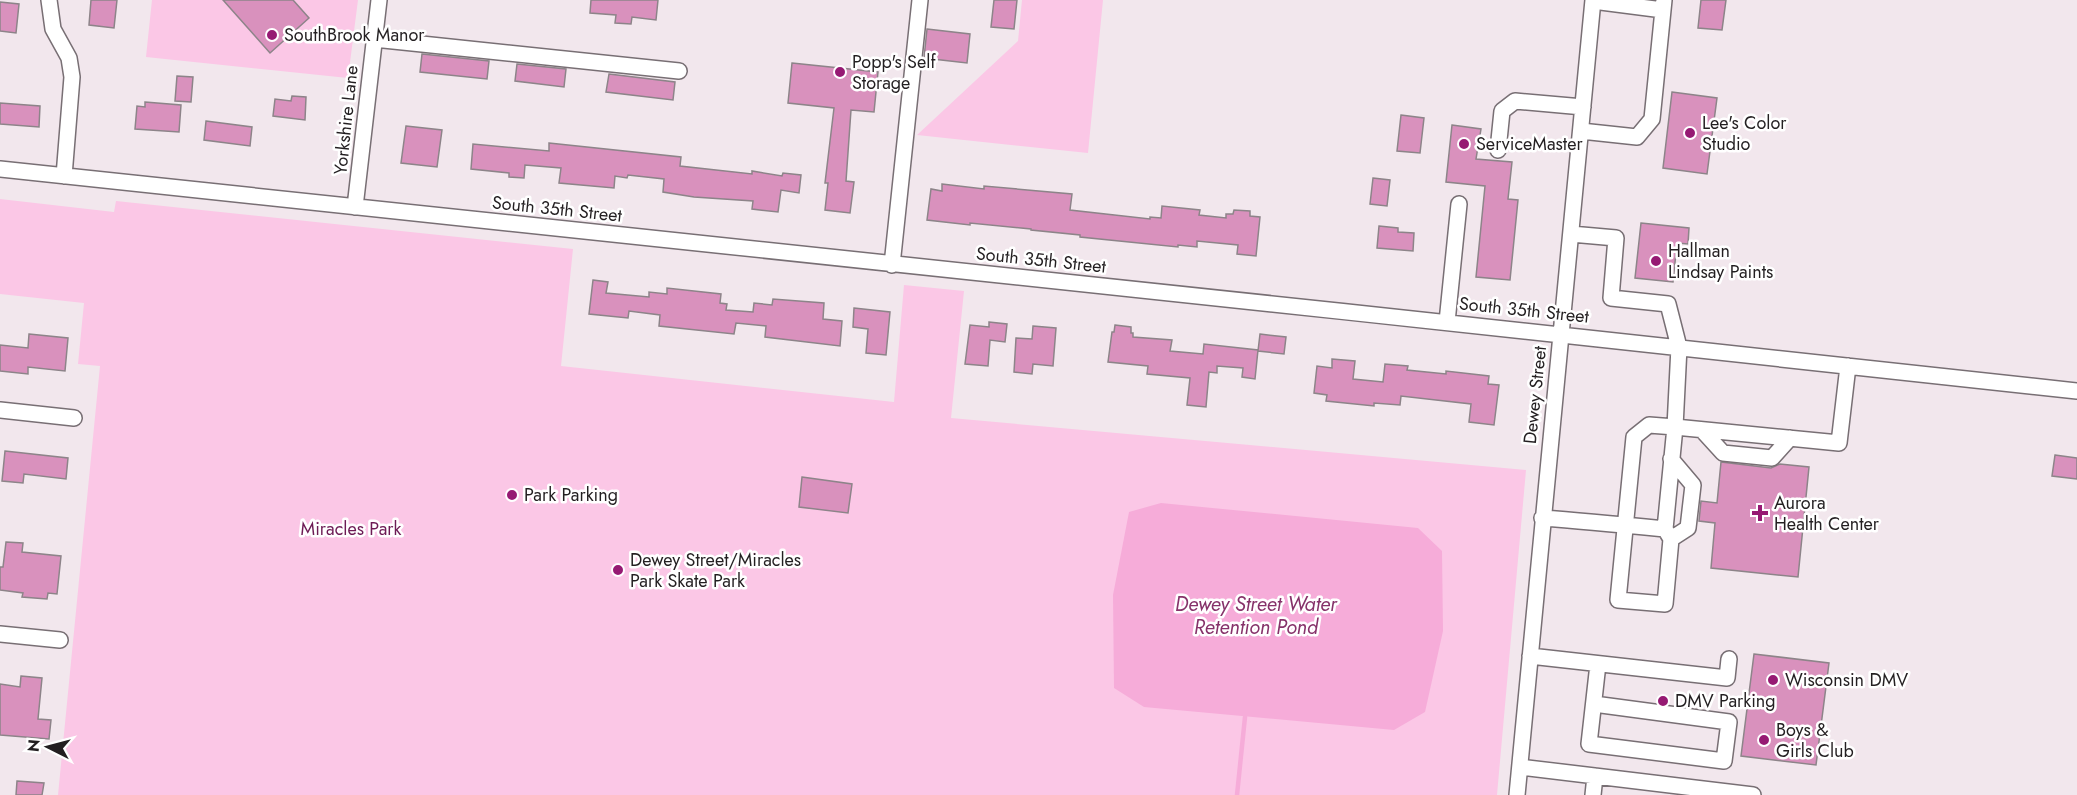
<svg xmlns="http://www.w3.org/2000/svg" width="2077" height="795" font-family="Jost,sans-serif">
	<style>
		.green { fill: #fbc7e6 }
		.water { fill: #f6acd9 }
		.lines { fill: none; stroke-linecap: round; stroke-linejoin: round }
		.stream { stroke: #f6acd9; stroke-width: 4.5 }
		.building { fill: #d991bd; stroke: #8d8489; stroke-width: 1.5 }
		.minor-casing { stroke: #786f74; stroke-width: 18 }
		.minor { stroke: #fff; stroke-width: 15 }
		.poi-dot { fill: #961a73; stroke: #fff; stroke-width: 2 }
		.labels { text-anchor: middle; stroke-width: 5; stroke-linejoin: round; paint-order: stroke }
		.poi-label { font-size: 18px; fill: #231f21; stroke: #fff; text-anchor: start }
		.street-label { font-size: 18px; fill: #231f21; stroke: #fff }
		.park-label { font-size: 18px; fill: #6d1b55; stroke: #fff }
		.water-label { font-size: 20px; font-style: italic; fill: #86326a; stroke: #fff }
	</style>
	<rect width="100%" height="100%" fill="#f2e7ed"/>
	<path class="green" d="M152,0H223L270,53L308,18L293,0H358L348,78L146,57Z
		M1022,0H1103L1088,153L917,135L1018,41Z
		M0,199L114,212L116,201L573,249L561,366L894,402L904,285L964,291L951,418L1526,470L1497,795H58L100,366L78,364L84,303L0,294Z"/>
	<path class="water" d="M1161,503L1418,528L1442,551L1443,631L1425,712L1394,730L1144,707L1114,688L1113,595L1129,512Z"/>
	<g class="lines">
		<path class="stream" d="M1237,795L1245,717"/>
	</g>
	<path class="building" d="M91,0H117L114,28L89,25Z
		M223,0H293L309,18L270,53Z
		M591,0H658L656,20L632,17L631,24L615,23L616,15L590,13Z
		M994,0H1017L1014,29L991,27Z
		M1701,0H1726L1722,30L1698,28Z
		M0,2L19,4L16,33L0,31Z
		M927,29L970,34L967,63L924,58Z
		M422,54L489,61L487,79L420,72Z
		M792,63L878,72L874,112L851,110L846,181L854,182L850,213L825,210L828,183H825L834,108L788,103Z
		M517,64L566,69L564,87L515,81Z
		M609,74L675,82L673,100L606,92Z
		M177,76L193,77L191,102L175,101Z
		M1672,92L1717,98L1707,174L1663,168Z
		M292,96L306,97L305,120L273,116L275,99L291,101Z
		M145,102L181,105L179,132L135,129L137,106L145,107Z
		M0,103L40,106L39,127L0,124Z
		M1401,115L1424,118L1420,153L1397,151Z
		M206,121L252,127L250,146L204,140Z
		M1452,125L1481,129L1476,159L1512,162L1508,199L1518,200L1510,280L1476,277L1485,186L1446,182Z
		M406,126L442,130L437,167L401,163Z
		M549,143L681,157L680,166L752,174V171L782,176L783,173L801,175L799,193L781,190L778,212L752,209L753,201L694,197L663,192L664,179L628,175L627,178L615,176L614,188L559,183L561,168L525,165L524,178L509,177V173L471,169L473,144L549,151Z
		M1373,178L1390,180L1387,206L1370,204Z
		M942,184L984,189V186L1072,194L1070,210L1150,219V217L1161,218L1162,206L1200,210L1199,215L1226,218V214H1233L1234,210L1250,211V216L1260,217L1256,256L1237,254L1238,245L1197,241V247L1178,245V247L1080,237V235L1031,230V229L970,223V225L927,220L931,189L942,191Z
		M1641,223L1689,228L1688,244L1677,243L1673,282L1635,278Z
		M1379,226L1398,228V232L1414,233L1413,251L1377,248Z
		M593,280L608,282L606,293L649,297V292L667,294V288L721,294L720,303L727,304L726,310L753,312L754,303L772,305L773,299L824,303L823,319L842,321L840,346L765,337L766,326L736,323L734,334L659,326L660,315L629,311L628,318L589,314Z
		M854,308L890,312L886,355L866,353L868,329L853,327Z
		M989,322L1007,324L1005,342L990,340L988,366L965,364L970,325L989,327Z
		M1115,325L1131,327V333H1133V337L1172,340L1170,351L1203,354L1204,344L1258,350L1255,379L1242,377L1243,368L1217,366V373L1209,372L1206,407L1187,405L1190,378L1147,374L1148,366L1108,362L1112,332H1114Z
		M1033,326L1056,328L1053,366L1033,364L1032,374L1014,372L1016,338L1032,339Z
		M29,334L68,338L65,371L28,367V374L0,371V345L28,348Z
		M1260,334L1286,337L1284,354L1258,351Z
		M1332,359L1355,361L1353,379L1383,382L1385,364L1408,366L1407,370L1446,374V371L1489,376L1488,384L1499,385L1494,425L1469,422L1471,404L1401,396L1400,405L1374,403V406L1326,401L1327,395L1314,393L1317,366L1332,368Z
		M5,451L68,458L66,479L24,474L23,483L2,481Z
		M2055,455L2077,458V479L2052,476Z
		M1721,462L1771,468L1780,464L1809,467L1798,577L1711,568L1715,523L1699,521L1701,501L1717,503Z
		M802,477L852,484L848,513L799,507Z
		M6,542L23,543L22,552L61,556L57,594L48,593L47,599L22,597L23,593L0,590V567H3Z
		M1754,654L1829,663L1816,765L1741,756Z
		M21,676L42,678L38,719L51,720L49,739L0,735V684L20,687Z
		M17,781L44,783L42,795H16Z"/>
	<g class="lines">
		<g class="minor-casing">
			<path id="minor" d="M49,0L53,29L69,58L72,77L64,176
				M1593,1L1663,10
				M374,39L679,71
				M1581,131L1637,137L1652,119L1664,0
				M1498,150L1502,111L1515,101L1583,107
				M0,169C692,244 1385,314 2077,391
				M355,207L379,0
				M1571,234L1616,238L1611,298L1668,304L1679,347L1675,427L1839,443L1848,366
				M892,265L920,0
				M1447,322L1459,204
				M0,410L74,418
				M1702,430L1723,453L1772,458L1790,438
				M1542,518C1583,521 1624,525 1665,529L1675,427L1649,425L1634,437L1618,600L1665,604L1671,539L1665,529
				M1671,539L1688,528L1693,485L1671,459
				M0,634L60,640
				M1530,656L1727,678L1729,659
				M1594,704L1729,722L1724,761L1589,744L1598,664
				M1520,767L1753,795
				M1517,795L1593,0
				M1593,795L1595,776"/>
		</g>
		<use href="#minor" class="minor"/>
	</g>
	<g class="poi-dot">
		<circle cx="272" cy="35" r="6"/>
		<circle cx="840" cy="72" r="6"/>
		<circle cx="1690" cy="133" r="6"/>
		<circle cx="1464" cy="144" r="6"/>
		<circle cx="1656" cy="261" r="6"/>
		<circle cx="512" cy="495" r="6"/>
		<path d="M1757 504h6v6h6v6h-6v6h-6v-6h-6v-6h6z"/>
		<circle cx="618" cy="570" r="6"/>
		<circle cx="1773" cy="680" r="6"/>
		<circle cx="1663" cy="701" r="6"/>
		<circle cx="1764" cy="740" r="6"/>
	</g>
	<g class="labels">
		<g class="poi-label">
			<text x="284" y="41">SouthBrook Manor</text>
			<text x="852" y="68">Popp's Self<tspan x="852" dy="21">Storage</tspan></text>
			<text x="1702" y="129">Lee's Color<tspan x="1702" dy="21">Studio</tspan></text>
			<text x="1476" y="150">ServiceMaster</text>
			<text x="1668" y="257">Hallman<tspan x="1668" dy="21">Lindsay Paints</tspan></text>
			<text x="524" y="501">Park Parking</text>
			<text x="1774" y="509">Aurora<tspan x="1774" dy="21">Health Center</tspan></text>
			<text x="630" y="566">Dewey Street/Miracles<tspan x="630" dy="21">Park Skate Park</tspan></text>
			<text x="1785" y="686">Wisconsin DMV</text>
			<text x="1675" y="707">DMV Parking</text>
			<text x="1776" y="736">Boys &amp;<tspan x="1776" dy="21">Girls Club</tspan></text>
		</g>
		<g class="street-label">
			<text transform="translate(346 120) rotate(-84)" y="6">Yorkshire Lane</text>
			<text transform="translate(557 209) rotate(6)" y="6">South 35th Street</text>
			<text transform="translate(1041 260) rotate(6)" y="6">South 35th Street</text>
			<text transform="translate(1524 310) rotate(6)" y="6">South 35th Street</text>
			<text transform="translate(1535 395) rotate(-84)" y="6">Dewey Street</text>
		</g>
		<g class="park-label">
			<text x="351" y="535">Miracles Park</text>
		</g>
		<g class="water-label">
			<text x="1256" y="611">Dewey Street Water<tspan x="1256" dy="23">Retention Pond</tspan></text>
		</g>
	</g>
	<g transform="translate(48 747) rotate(276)" stroke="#ffffff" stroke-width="4.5" paint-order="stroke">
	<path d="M0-4.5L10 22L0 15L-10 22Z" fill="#231f21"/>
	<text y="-9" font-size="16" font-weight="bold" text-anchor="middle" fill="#231f21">N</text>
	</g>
</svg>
